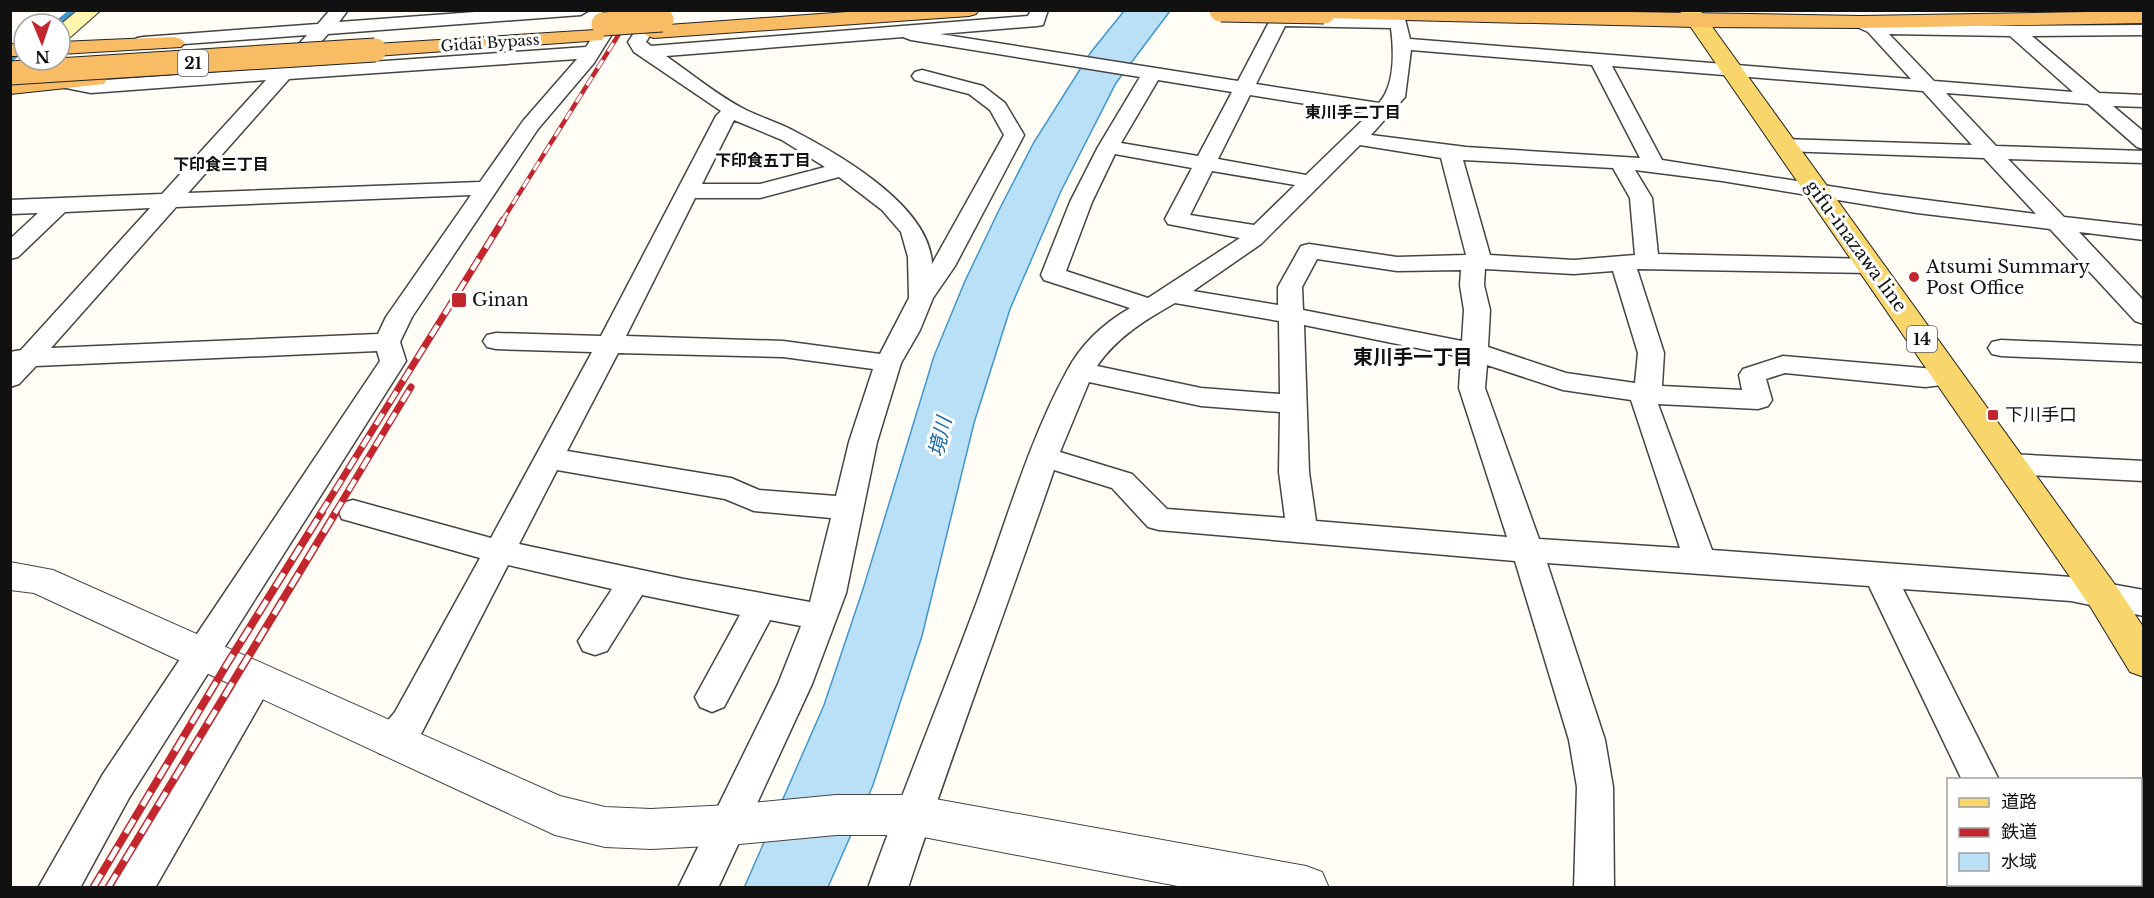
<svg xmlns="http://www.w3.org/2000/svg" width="2154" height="898" font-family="'Libre Baskerville','Noto Sans JP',serif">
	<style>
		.water { fill: #b9e0f7; stroke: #3f96cf; stroke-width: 1.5 }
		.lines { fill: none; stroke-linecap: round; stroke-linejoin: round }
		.stream { stroke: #3f96cf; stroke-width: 5 }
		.minor-casing { stroke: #444; stroke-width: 3 }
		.tertiary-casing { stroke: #444; stroke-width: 2 }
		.secondary-casing { stroke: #333; stroke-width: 2 }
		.primary-casing { stroke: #222; stroke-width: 2 }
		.trunk-casing { stroke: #222; stroke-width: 2 }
		.minor { fill: #fff; fill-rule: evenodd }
		.tertiary { fill: #fff; fill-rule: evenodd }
		.secondary { fill: #fff6b0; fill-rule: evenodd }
		.primary { fill: #f9d66b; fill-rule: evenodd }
		.trunk { fill: #f7bc64; fill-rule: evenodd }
		.rail-far2-casing { stroke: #c4262e; stroke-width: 4.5 }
		.rail-far1-casing { stroke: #c4262e; stroke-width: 7 }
		.rail-casing { stroke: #c4262e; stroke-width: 8 }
		.rail-far2 { stroke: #fff; stroke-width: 3; stroke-dasharray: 10; stroke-linecap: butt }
		.rail-far1 { stroke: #fff; stroke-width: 4.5; stroke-dasharray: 13; stroke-linecap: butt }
		.rail { stroke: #fff; stroke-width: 5; stroke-dasharray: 16; stroke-linecap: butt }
		.trunk-bridge-casing { stroke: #222; stroke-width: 25; stroke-linecap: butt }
		.trunk-bridge { stroke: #f7bc64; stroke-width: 23 }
		.poi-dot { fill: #c4262e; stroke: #fff; stroke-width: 2 }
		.labels { text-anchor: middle; stroke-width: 6; stroke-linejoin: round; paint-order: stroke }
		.far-street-label { font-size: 15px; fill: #111; stroke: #fff }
		.shield { fill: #fff; stroke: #585858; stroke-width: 1.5 }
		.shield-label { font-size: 16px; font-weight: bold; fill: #111 }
		.far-neighbourhood-label { font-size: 16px; font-weight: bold; fill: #111; stroke: #fff }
		.street-label { font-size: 18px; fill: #111; stroke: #fff }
		.poi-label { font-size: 18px; fill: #111; stroke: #fff; text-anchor: start }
		.neighbourhood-label { font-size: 20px; font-weight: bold; fill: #111; stroke: #fff }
		.water-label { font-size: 20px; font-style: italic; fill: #1768a6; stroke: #fff }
	</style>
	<rect width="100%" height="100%" fill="#fffdf5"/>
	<path class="water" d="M1124,11H1170L1116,83L1061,191L1010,309L974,423L922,636L873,785L828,887L744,888L824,705L863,589L934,356L965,281L998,212L1034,142L1091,52Z"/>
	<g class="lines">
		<path class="stream" d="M56,24L73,10
			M10,60L20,52"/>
		<g class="minor-casing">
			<path id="minor" d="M330,10H348L339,22L502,10H589L581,15L328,34L299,67L586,47L610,10H627L594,63L538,129L412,317L400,342L406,361L129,798L80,888H38L103,774L380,361L377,351L36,366L19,384L10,387V352L21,350L150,208L65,212L18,257L10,259V239L38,213L10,214V200L162,194L266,80L91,93L56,86L53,82L56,78L63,76L91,81L277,68L307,35L143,47L137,46L134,42L137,38L143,37L318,24ZM577,59L523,121L480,182L188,193L289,79ZM471,195L386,317L378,334L51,348L176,207Z
				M649,10H666L646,42L651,46L1028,16L1031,10H1048L1043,25L1037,26L940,34L1238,81L1269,22L1272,18C1279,16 1284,18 1291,17L1399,18L1405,19L1410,39L1911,79L1868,32L1855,26L1852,22L1855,18L1861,17L1877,23L2015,26L2144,25V35L2032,36L2099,93L2144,95V107L2113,106L2144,132V149L2137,147L2088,104L1946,93L1996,146L2144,151V163L2008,159L2064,217L2144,226V240L2079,232L2144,301V324L2135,321L2050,229L1917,213L1722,181L1635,170L1652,198L1658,254L1871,259L1879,261L1883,266L1879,271L1871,273L1637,269L1664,353L1662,386L1742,390L1739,375L1743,369L1783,356L1958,371L1962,377L1958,383L1925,387L1785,373L1766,379L1772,400L1768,406L1758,409L1658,404L1712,550L2071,577L2144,590V616L2071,601L1903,589L1999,780H1962L1869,586L1547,563L1605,740L1613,787L1614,888H1574L1577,787L1569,740L1515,561L1159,530L1148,527L1112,488L1054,470C1006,610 954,747 908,888H868C903,790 942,696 978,599C1005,525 1029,440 1067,371C1081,344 1104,323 1130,308L1044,280L1041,275L1070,202L1098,147L1140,77L911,40L903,37L666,56C692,74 718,96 746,110C762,118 780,123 796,132C842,156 930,207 932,264L1004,135L990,110L969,94L915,80L912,76L915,72L922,70L983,86L1005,103L1024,135L955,266L933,298L920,330L901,363L877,442L846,593L812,684L718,888H678L778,684L801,626L770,620L724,707L712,712L700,707L695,697L740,615L642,595L607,651L595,655L583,651L578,641L612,589L508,565L421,734C407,750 402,761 379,753L374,742L379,731L395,712L480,558L342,519L338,511L342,503L353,500L491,538L592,352L496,349L487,347L483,341L487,335L496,333L601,336L716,116L721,111L634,52L628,42ZM1285,26L1391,28C1394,51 1395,85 1379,103L1256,84ZM1889,34L2010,36L2073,92L1934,81ZM1411,50L1592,65L1640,158L1466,147L1371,135L1405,97ZM1612,66L1923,91L1972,145L1783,139L1776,141L1773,145L1776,149L1783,151L1984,158L2036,214L1880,194L1662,160ZM1158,80L1232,92L1198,156L1121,143ZM1250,95L1369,114L1306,175L1218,159ZM734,120L782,140L825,167L760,184H702ZM1360,145L1441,158L1466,255L1397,257L1309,244L1301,246L1278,287V305L1193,291L1261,244ZM1115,154L1192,168L1165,219L1168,224L1240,238L1148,298L1066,271L1092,202ZM1463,160L1613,168L1630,198L1635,255L1574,260L1490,255ZM1212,171L1295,185L1254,225L1190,215ZM839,177L882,210L901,232L908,257L909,298L880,354L783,341L626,336L695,198H760ZM1317,259L1397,271L1461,270L1460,285L1464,310L1462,341L1303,310L1302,287ZM1485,269L1574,274L1613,271L1638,353L1635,383L1566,373L1488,347L1490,310L1484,285ZM1175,303L1279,321L1280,394L1201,388L1097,366C1117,337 1145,320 1175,303ZM1304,325L1461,357L1459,388L1507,537L1316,521L1309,472ZM618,353L783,357L873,369L849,442L836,496L759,490L731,478L567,451ZM1487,365L1563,390L1631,400L1680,548L1539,539L1485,388ZM1089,382L1201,406L1280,412L1279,472L1285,518L1167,509L1132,474L1060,452ZM557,470L725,499L754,511L831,518L810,602L684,579L519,544Z
				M2001,340L2144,346V362L2001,356L1992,354L1988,348L1992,342Z
				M2010,454L2144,461V481L2010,474L2000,471L1996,464L2000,457Z
				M258,664L270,668L275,678L155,888H113L119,875L246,668Z
				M2014,884H2053L2055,888H2015Z"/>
		</g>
		<g class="tertiary-casing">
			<path id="tertiary" d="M10,562L53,570L560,796L605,807L651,809L729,805L836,795H913L1306,866L1322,872L1329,888H1188L913,835H836L729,845L651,849L605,847L555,835L34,593L10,590Z"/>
		</g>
		<g class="secondary-casing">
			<path id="secondary" d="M78,10H101L67,40L60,42V25Z"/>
		</g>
		<g class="primary-casing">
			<path id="primary" d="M1679,10H1700L2116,586L2144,628V677L2130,672L2090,606Z"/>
		</g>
		<g class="trunk-casing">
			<path id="trunk" d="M874,10H979L976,14L969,16L654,38L647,36L644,32L647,28L654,26Z
				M1315,10H1515L1861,16L2144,11V23L1861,28L1695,27L1324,18L1317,16Z
				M595,30L602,32L605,36L602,40L375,56L367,55L364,50L367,45L375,44Z
				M174,37L181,39L185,43L181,47L60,54V42Z
				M10,44H24V56H10Z
				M96,72L104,74L107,79L104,84L10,94V80Z"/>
		</g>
		<use href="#minor" class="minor"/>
		<use href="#tertiary" class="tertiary"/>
		<use href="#secondary" class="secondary"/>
		<use href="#primary" class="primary"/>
		<use href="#trunk" class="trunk"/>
		<g class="rail-far2-casing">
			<path id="rail-far2" d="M502,221L634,10"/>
		</g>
		<g class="rail-far1-casing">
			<path id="rail-far1" d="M321,513L503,220
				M335,513L411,387"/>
		</g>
		<g class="rail-casing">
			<path id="rail" d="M93,888L227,664L322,512
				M108,888L336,512"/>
		</g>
		<use href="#rail-far2" class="rail-far2"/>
		<use href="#rail-far1" class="rail-far1"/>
		<use href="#rail" class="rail"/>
		<g class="trunk-bridge-casing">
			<path id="trunk-bridge" d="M1221,10L1324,12
				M603,24L662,20
				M10,73L375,50"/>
		</g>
		<use href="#trunk-bridge" class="trunk-bridge"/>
	</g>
	<g class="poi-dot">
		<circle cx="1914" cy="277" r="6"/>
		<rect x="451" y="292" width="16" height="16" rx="3"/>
		<rect x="1987" y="409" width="12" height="12" rx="3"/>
	</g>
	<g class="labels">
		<g class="far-street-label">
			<text transform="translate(490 43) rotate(-4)" y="5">Gidai Bypass</text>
		</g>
		<g class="shield">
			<rect x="178" y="50" width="30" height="26" rx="4.5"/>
			<rect x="1907" y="326" width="30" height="26" rx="4.5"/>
		</g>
		<g class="shield-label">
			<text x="193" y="69">21</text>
			<text x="1922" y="345">14</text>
		</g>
		<g class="far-neighbourhood-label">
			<text x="1353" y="118">東川手二丁目</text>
			<text x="763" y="166">下印食五丁目</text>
			<text x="221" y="170">下印食三丁目</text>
		</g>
		<g class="street-label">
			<text transform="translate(1856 246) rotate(54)" y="6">gifu-inazawa line</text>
		</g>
		<g class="poi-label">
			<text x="1926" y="273">Atsumi Summary<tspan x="1926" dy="21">Post Office</tspan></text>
			<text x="472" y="306">Ginan</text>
			<text x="2005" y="421">下川手口</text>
		</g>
		<g class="neighbourhood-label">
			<text x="1413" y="364">東川手一丁目</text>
		</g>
		<g class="water-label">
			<text transform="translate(940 437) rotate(-77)" y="7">境川</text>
		</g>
	</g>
	<rect width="2154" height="898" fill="none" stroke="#111111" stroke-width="24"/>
	<rect x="1947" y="778" width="195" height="108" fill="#ffffff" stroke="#a0a0a0" stroke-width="1.5"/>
	<rect x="1959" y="798" width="30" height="9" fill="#f9d66b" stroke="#a0a0a0" stroke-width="1.5"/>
	<text x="2001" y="808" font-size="18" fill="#111111">道路</text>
	<rect x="1959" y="828" width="30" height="9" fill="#c4262e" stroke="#a0a0a0" stroke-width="1.5"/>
	<text x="2001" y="838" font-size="18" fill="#111111">鉄道</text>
	<rect x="1959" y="853" width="30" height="18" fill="#b9e0f7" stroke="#a0a0a0" stroke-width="1.5"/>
	<text x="2001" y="868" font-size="18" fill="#111111">水域</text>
	<g transform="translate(42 42) rotate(178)"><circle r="28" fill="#ffffff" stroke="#a0a0a0" stroke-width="1.5"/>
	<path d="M0-4.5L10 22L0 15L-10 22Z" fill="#c4262e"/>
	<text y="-9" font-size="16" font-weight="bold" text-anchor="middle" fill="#111111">N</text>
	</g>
</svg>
